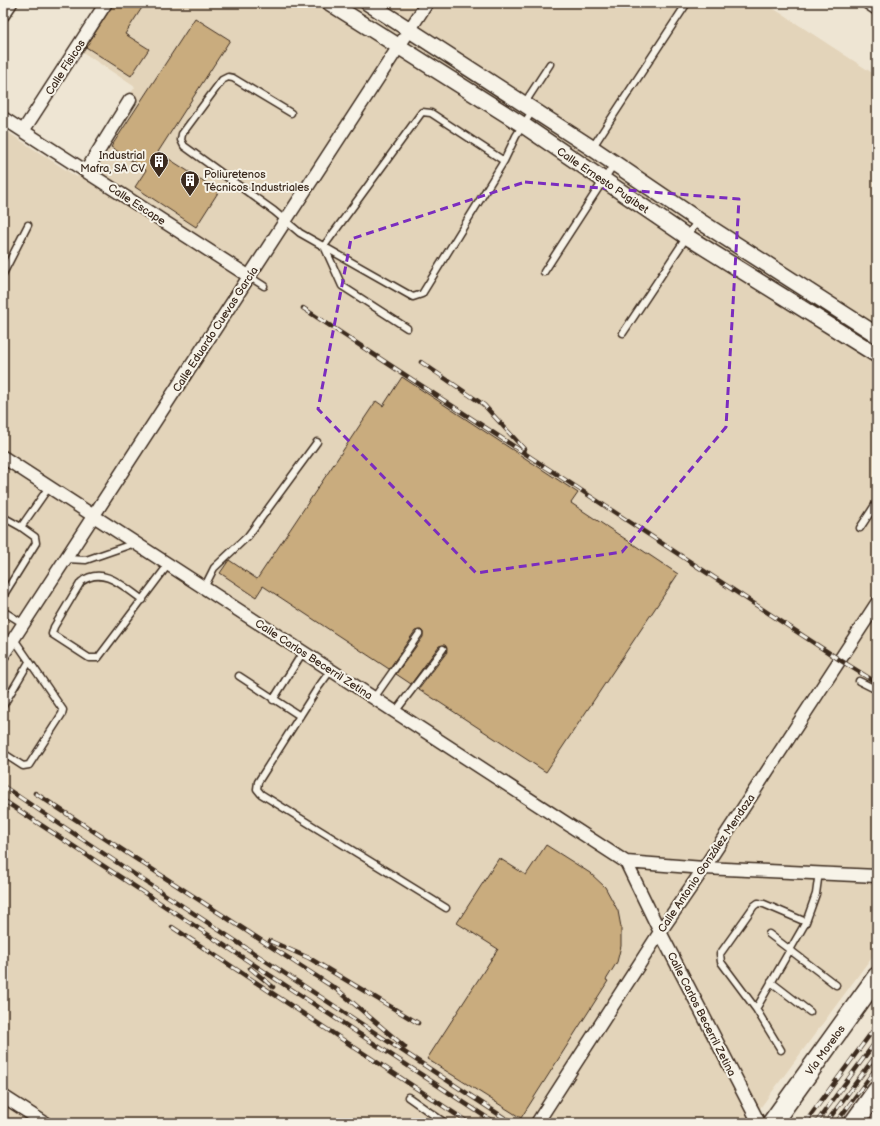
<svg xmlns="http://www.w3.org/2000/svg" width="880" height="1126" font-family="'Balsamiq Sans',sans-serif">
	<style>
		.built { fill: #e3d4ba }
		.building { fill: #c9ac7e; stroke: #3b2a1e }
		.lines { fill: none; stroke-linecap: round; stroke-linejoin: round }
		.service-casing { stroke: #3b2a1e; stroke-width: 9 }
		.minor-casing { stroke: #3b2a1e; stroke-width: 15 }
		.tertiary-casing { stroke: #3b2a1e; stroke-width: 18 }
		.primary-casing { stroke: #3b2a1e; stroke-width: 22 }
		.service { stroke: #f7f3e8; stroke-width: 6 }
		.minor { stroke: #f7f3e8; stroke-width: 12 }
		.tertiary { stroke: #f7f3e8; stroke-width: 15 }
		.primary { stroke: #f7f3e8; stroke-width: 19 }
		.rail-casing { stroke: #3b2a1e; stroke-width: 4.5 }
		.rail { stroke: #f7f3e8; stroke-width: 3; stroke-dasharray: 9; stroke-linecap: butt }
		.marked { fill: none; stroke: #7b2cbf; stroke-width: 3; stroke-dasharray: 8 5; stroke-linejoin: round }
		.labels { text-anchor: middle; stroke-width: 4; stroke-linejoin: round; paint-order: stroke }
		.street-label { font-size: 11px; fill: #3b2a1e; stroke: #f7f3e8 }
		.poi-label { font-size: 11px; fill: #3b2a1e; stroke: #f7f3e8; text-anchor: end }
	</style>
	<rect width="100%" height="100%" fill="#eee5d3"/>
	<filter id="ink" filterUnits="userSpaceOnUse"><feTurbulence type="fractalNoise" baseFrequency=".025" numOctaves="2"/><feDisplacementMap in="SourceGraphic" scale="8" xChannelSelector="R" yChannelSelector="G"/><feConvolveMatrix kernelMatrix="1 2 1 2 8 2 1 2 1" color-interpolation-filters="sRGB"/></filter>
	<g filter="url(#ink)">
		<path class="built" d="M109,3H765L877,76V950L749,1123H3V129L77,177L135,87L78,49Z"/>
		<path class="building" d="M114,3H145L125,34L149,49L131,76L86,47Z
			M195,18L230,40L158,152L219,191L196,227L135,187L146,170L111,147Z
			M402,377L578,493L571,503L678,574L546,772L419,689L447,652L445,645L439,646L411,684L396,674L423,637V632L421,630L415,631L389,669L263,586L256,597L220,573L229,560L257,579L376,401L383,406Z
			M546,845L590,873L605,887L618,911L621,927V946L617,962L606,980L608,981L521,1118L427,1059L498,949L457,923L499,858L526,875Z"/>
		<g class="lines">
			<g class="service-casing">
				<path id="service" d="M524,104L550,64
					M291,113L233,78L228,77L222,80L182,134L181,140L184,146L274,211L300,233L413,297L422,294L504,161L431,113L422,112L324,246L342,286L407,328
					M592,148L687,3
					M504,161L516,136L533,110
					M544,272L614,164
					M3,274L28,225
					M250,277L264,286
					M623,333L698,220
					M3,517L21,527L49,487
					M860,528L877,502
					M66,559L86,560L135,543
					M204,588L214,568L248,536L317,442
					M3,596L36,543L35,537L21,527
					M143,600C124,587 103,565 81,582L54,627L52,634L89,658H98L168,565
					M3,611L24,624
					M331,670L317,689L258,782L257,789L261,794L446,908
					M239,676L300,716
					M859,681L877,690
					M374,698L419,634
					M273,700L303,652
					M3,706L29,662
					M395,712L443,649
					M3,753L23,766L29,765L62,714L63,710L14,639
					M769,934L836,985
					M771,982L810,1012
					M756,1009L806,922L816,894L819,872
					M781,1050L756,1009L721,962L720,954L754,906L758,903L764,904L806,922
					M408,1097L445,1123"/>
			</g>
			<g class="minor-casing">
				<path id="minor" d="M868,3L877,9
					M3,15L11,3
					M3,118L250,277
					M23,131L106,3
					M86,171L130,100
					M3,457L626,862L704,868L877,876
					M3,655L427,3
					M626,862L660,932L759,1123
					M3,1096L45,1123
					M537,1123L660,932L704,868L877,603
					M876,1123L877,1119"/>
			</g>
			<g class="tertiary-casing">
				<path id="tertiary" d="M330,3L523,125L686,236L877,355
					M368,3L592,148L698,220L877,335"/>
			</g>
			<g class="primary-casing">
				<path id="primary" d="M772,1123L877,977
					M854,1123L877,1091"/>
			</g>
			<use href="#service" class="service"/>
			<use href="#minor" class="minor"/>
			<use href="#tertiary" class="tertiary"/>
			<use href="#primary" class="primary"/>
			<g class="rail-casing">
				<path id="rail" d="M303,308L840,660L877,683
					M421,362L484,405L524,449
					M3,786L146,882L512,1123
					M35,793L339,991L405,1047
					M3,800L495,1123
					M172,927L469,1123
					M270,941L309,958L418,1023
					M250,968L273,987
					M805,1123L877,1025
					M816,1123L877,1040
					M826,1123L877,1054
					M836,1123L877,1067"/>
			</g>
			<use href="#rail" class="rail"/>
		</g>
	</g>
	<path class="marked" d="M525,182L739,199L726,427L622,552L476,573L318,409L351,239Z"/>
	<defs>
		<g id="building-pin" transform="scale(1)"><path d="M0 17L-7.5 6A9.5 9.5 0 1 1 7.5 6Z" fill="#3b2a1e" stroke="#f7f3e8"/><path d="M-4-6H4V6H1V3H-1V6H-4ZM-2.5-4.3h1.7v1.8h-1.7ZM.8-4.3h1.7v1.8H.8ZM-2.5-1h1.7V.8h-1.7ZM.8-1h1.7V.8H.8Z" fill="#fff"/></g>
	</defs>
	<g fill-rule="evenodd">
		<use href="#building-pin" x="159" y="161"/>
		<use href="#building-pin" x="190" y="180"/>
	</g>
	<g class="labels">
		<g class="street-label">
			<text transform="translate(65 67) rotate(-57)" y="4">Calle Físicos</text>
			<text transform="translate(603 180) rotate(34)" y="4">Calle Ernesto Pugibet</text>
			<text transform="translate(137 204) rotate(33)" y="4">Calle Escape</text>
			<text transform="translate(215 329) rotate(-57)" y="4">Calle Eduardo Cuevas García</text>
			<text transform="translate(314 659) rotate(33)" y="4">Calle Carlos Becerril Zetina</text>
			<text transform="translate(706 863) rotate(-56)" y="4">Calle Antonio González Mendoza</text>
			<text transform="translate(702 1014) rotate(63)" y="4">Calle Carlos Becerril Zetina</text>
			<text transform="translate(825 1050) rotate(-54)" y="4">Vía Morelos</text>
		</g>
		<g class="poi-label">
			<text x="145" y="159">Industrial<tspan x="145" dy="13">Mafra, SA CV</tspan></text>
			<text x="204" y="178" text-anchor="start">Poliuretenos<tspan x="204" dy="13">Técnicos Industriales</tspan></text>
		</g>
	</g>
	<rect width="880" height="1126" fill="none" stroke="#f7f3e8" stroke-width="16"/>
	<rect x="8" y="8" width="864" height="1110" fill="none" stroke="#3b2a1e" stroke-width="1.5" filter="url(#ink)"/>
</svg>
